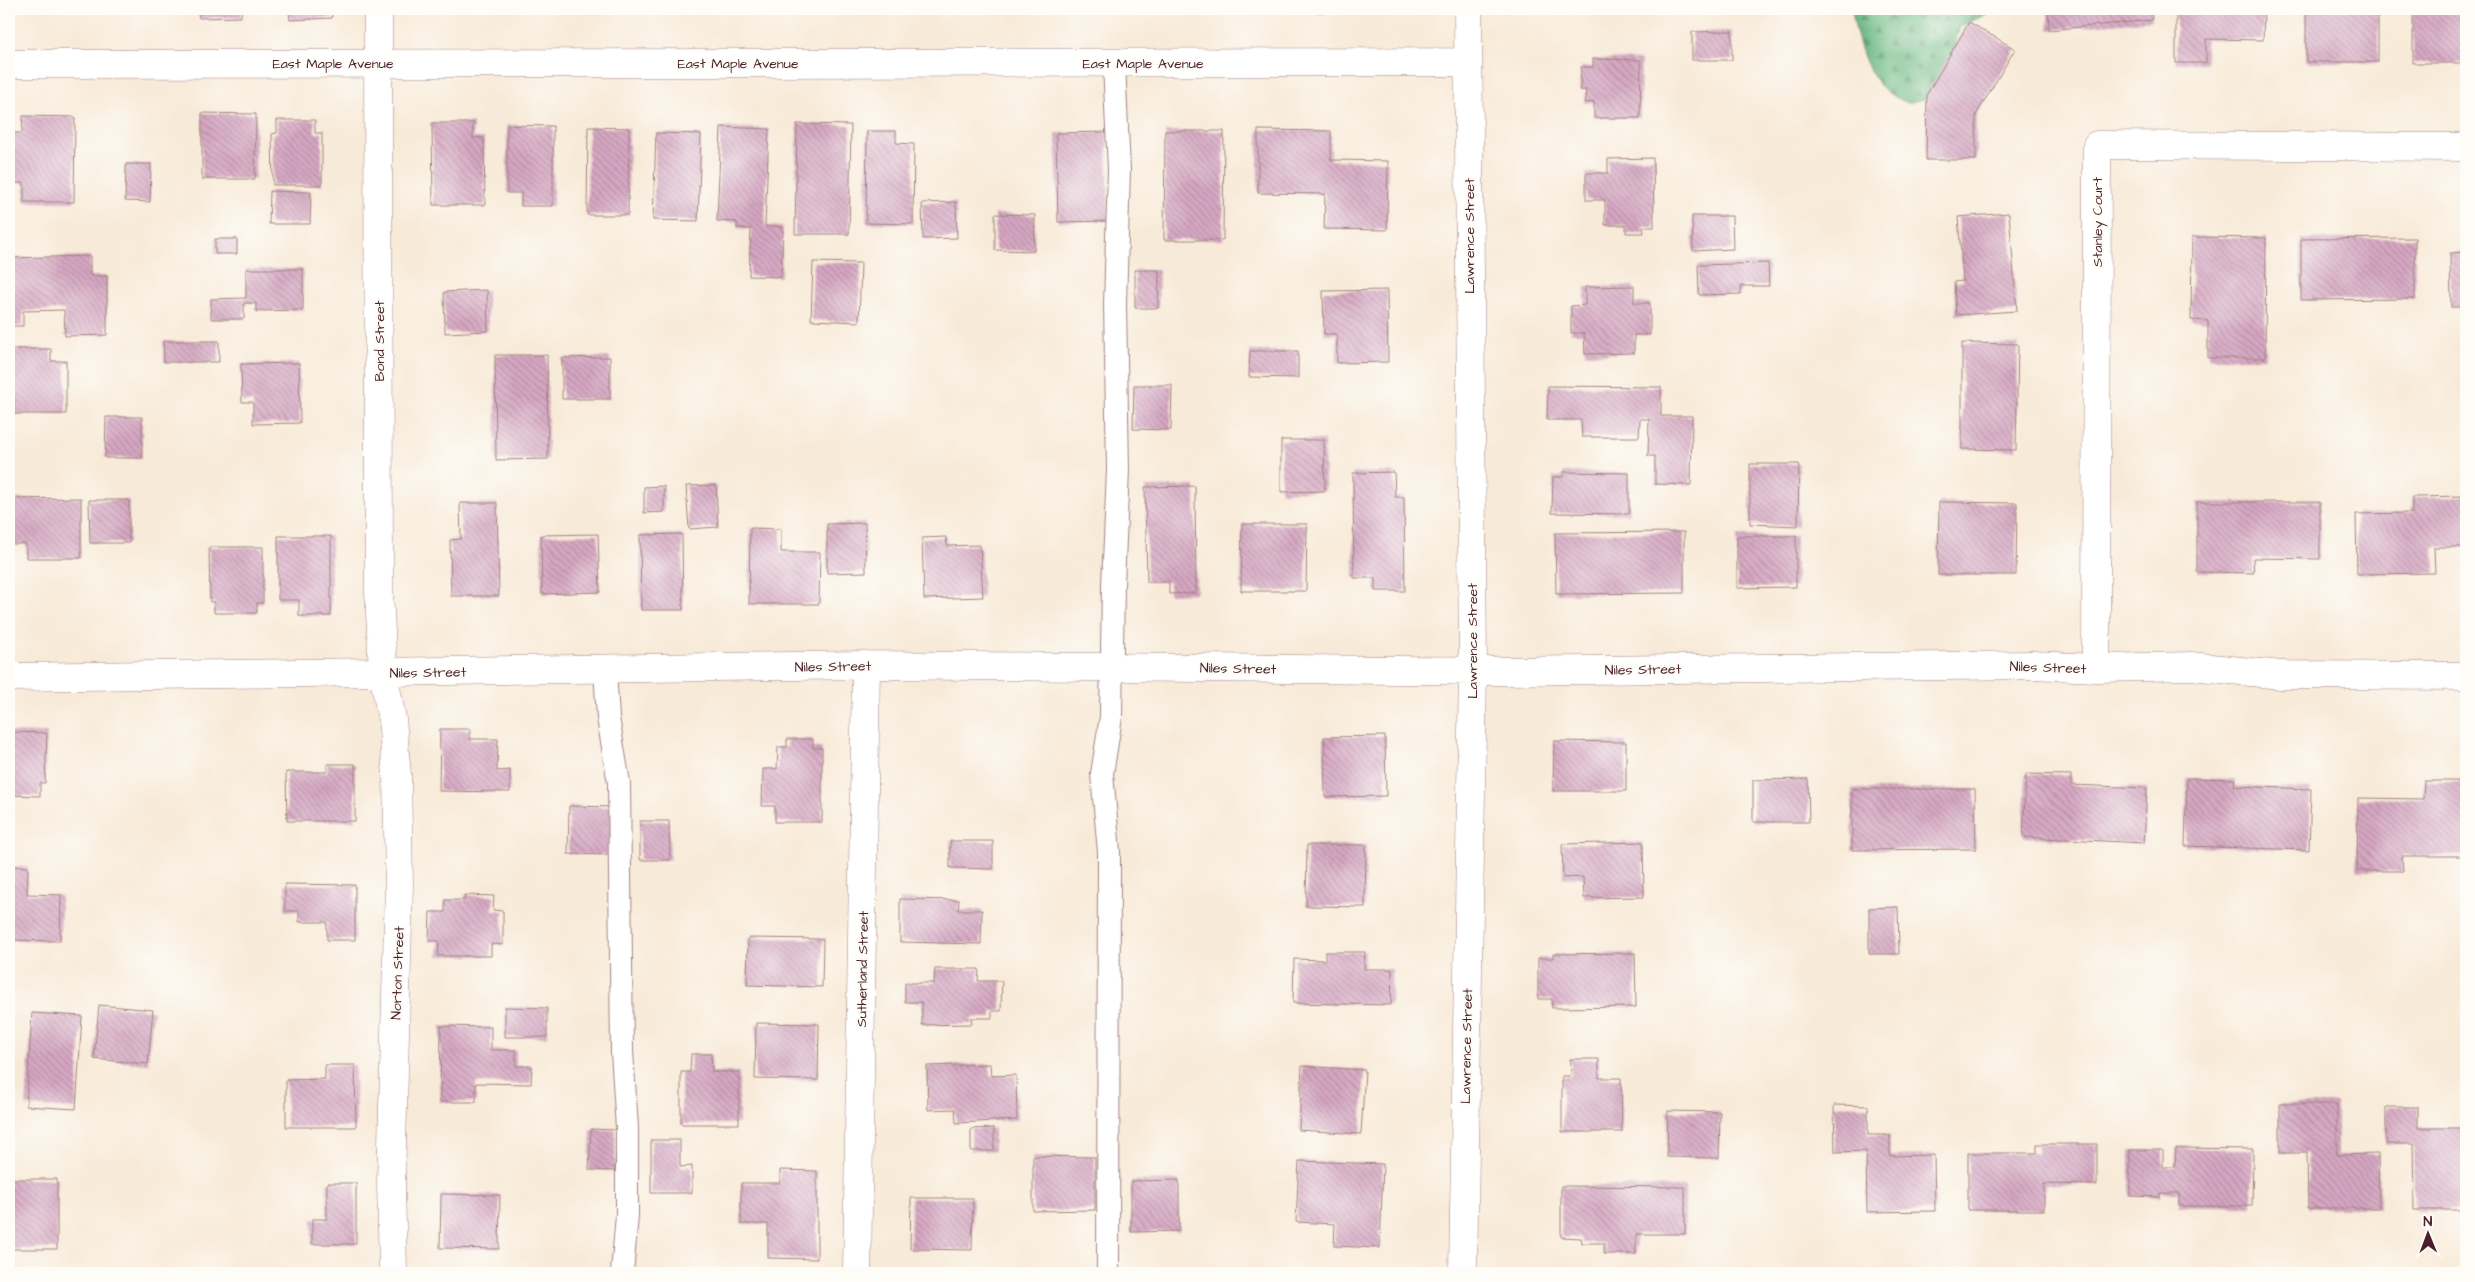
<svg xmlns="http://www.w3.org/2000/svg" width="2475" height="1282" font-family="'Architects Daughter',sans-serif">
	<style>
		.forest { fill: url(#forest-firs); stroke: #5a6c56 }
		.building { fill: url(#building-back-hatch) }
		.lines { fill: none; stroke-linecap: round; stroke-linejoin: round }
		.lane-casing { stroke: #a18482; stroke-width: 24 }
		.street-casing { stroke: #a18482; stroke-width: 29 }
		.lane { stroke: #fff; stroke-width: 22 }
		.street { stroke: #fff; stroke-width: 28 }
		.labels { text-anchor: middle; stroke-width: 4.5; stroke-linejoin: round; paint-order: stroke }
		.street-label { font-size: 14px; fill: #4a1f2b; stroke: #fdfcf7 }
	</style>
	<defs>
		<pattern id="forest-firs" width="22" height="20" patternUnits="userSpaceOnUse" patternTransform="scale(1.25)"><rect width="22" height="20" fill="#6ab882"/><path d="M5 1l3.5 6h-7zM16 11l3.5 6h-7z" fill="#59956b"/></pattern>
		<pattern id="building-back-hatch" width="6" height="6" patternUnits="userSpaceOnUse" patternTransform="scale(1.25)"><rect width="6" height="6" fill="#d6a8c3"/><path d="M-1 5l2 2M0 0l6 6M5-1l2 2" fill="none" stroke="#b0889f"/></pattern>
	</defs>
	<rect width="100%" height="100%" fill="#fdfcf7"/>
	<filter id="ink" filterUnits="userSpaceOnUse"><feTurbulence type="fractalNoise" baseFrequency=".02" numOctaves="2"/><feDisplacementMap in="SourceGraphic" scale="10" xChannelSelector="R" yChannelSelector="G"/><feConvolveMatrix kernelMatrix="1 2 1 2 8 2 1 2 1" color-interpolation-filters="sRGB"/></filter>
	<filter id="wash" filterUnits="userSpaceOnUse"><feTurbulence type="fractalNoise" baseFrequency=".0096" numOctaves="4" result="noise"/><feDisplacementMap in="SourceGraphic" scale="20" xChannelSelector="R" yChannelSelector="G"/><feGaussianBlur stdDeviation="1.12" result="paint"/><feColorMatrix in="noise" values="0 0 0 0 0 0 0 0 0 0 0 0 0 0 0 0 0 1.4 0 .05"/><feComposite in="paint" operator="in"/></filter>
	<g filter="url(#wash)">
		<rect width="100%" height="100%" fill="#f8ead8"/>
		<path class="forest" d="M1852,9H1997L1960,27L1940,94L1908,103C1902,100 1896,98 1890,94C1866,78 1856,36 1852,9Z"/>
		<g id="blocks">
			<path class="building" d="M198,9H241V17L199,18Z
				M289,9H332V18L290,20Z
				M584,9H635V12L584,13Z
				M662,9H690V12H662Z
				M731,9H760V11L731,12Z
				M887,9H956V13H887Z
				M1278,9H1334V12H1278Z
				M2048,9H2151L2152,20L2049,30Z
				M2176,9H2264L2263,40L2206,39V63H2176Z
				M2306,9H2378V62H2306Z
				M2413,9H2466V63H2413Z
				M1969,22L2015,49L1976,115V160H1926L1927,94Z
				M1732,31V60H1692V32Z
				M1593,59L1641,60L1640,118H1594V102L1585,103L1586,90H1580L1581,67H1593Z
				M202,113L256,114L255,179H202Z
				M23,116L75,117L74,202H24V183H9V133H22Z
				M277,120H315V133H322V185H273L272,134L277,133Z
				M432,123H473V138H484L485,205H433Z
				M797,124L851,125L849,234H795Z
				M507,125L553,126V206H521V193H507Z
				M588,127L629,128L628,215H587Z
				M721,127L769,129L765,226L783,227L781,277L749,276L751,229L737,228V222L717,221Z
				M1258,130L1331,131V160L1388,161L1387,230L1324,229L1325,194L1258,193Z
				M867,131H896V143L914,144L913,224L866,223Z
				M1165,131H1224L1223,240H1164Z
				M1107,132L1109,221L1058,222L1056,133Z
				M656,133L701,134L698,221L653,220Z
				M1653,158L1654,227H1643L1644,233H1626V225H1605V200H1586V173H1608V159Z
				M126,164H151L150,202L125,201Z
				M270,191L311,192L310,224H269Z
				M956,202L957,238L923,239L922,203Z
				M2009,213L2017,311L1956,315L1954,282L1963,281L1958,217Z
				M995,214L1035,215L1034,251L995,250Z
				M1692,216H1732L1733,249L1693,251Z
				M2192,237L2266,238L2265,358H2208V321L2191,320Z
				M2415,238V299L2301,300V239Z
				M215,239H237V254H215Z
				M2466,252V307H2451L2450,253Z
				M90,256V276H107V335L65,336L64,310L23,311V326H9V258Z
				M813,262L861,263L859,322L811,320Z
				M1768,263L1769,286H1741V294L1699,295L1698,265Z
				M246,269H303V310L256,311V303H244V319H211V299L246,298Z
				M1135,270H1159L1158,308H1135Z
				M1634,286V303H1650V335H1634V353L1585,354L1584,333H1571V306L1585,305V287Z
				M487,290L488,331L445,333L444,292Z
				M1387,290L1388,362L1337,363V334H1324L1323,291Z
				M163,341H219V362H164Z
				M1962,343L2018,344L2016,450L1962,449Z
				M9,349H51V361H66V414H14V399H9Z
				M1250,351H1298V378L1249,377Z
				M495,355H547L548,459L496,460Z
				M610,357V399H562V358Z
				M299,363L300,423L253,424V402H242L241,364Z
				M1134,385H1172L1171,430L1133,429Z
				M1548,386L1661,387V416H1692L1691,485L1655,484V456H1648L1649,419H1640L1639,437H1582L1581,420H1547Z
				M106,417H142V458H105Z
				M1281,440H1324L1325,491L1281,492Z
				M1750,464H1799L1798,526L1750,524Z
				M1394,472L1395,497H1404L1405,591H1375V578H1354L1353,473Z
				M1563,472L1629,473V514L1552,513L1553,477H1563Z
				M716,485L718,527L689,529L686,486Z
				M664,486V512L644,513V487Z
				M1195,486L1196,593L1169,594V582H1147L1145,487Z
				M2466,496V547H2434L2435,573L2357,574L2356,514L2412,513V497Z
				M81,498V558H26V544H9V499Z
				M89,500H129V543H90Z
				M1939,502L2017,503L2016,575H1938Z
				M2197,502H2320V559L2253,558L2254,573L2197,572Z
				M460,503H497L499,596H451L450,540L461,539Z
				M865,523L866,572L827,573V524Z
				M1242,524H1307L1306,591H1241Z
				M750,528L781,529V552H820L819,604H749Z
				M1684,532V593L1556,594L1555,533Z
				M598,534L600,592L542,594L541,535Z
				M682,534L683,610H641L640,535Z
				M278,536H331V616H299V600H278Z
				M1737,536H1796V587L1737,588Z
				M946,537L947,546L980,545L983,597L924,599L922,538Z
				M209,547H263V603H257V613H214V602H210Z
				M440,729H470V739H498L497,771L510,770V792L439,791Z
				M9,732L47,733L45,783H40V796L9,795Z
				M1385,736L1386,796L1325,797L1324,737Z
				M787,739H813V748H822V822H775V806H762L763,769H777L778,747H787Z
				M1554,741L1626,742V791H1553Z
				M327,764H355V821H287L286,772H327Z
				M2026,774L2071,775V785L2147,788L2144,843L2023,837Z
				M2187,778L2235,779L2234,786L2311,789L2309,850L2185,846Z
				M1808,779L1809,822H1753V780Z
				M2424,781H2466V856H2402L2403,871H2357L2358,798L2423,799Z
				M1852,789H1975L1976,849L1852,850Z
				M569,806L615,807L614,855L568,854Z
				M640,821H669L670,860H640Z
				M950,841H993V869L950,868Z
				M1643,842L1644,897L1584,898L1583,877L1563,878L1562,844Z
				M1307,845H1366L1365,907L1306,906Z
				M9,866L28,867L27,894L61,895L60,941L9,940Z
				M285,884L355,885V940H327V922H299V911H285Z
				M464,895L494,896L493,910L503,911V945L491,944V956H438L439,941H429L430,912H445V900H465Z
				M900,899L959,900L958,910H982L981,944L900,942Z
				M1898,907L1899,954H1869V908Z
				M748,938L823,939L822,987L747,985Z
				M1325,952H1365L1364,969H1392L1391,1005L1293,1003L1294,959L1325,960Z
				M1635,953L1636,1007L1552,1008V999H1538V958H1553V954Z
				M935,969H979L978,981H1002L1001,1011H992V1018H971L972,1024L922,1025V1002H905V983H934Z
				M99,1005L153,1010L148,1064L94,1059Z
				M505,1007L547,1008V1037H505Z
				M32,1013L82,1016L76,1109L26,1106Z
				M756,1023L819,1024L818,1080L755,1079Z
				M441,1026L491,1027V1050H516V1066H532L531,1084L476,1083V1102H440Z
				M691,1054H711L712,1072H739V1124H681V1072H690Z
				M1570,1059H1599V1078H1621L1622,1132H1562V1076H1571Z
				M990,1064L991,1076L1016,1075L1017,1120L956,1123L955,1109L928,1110L927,1066Z
				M325,1065H355L356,1127H286V1080L325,1079Z
				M1302,1066L1365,1070L1361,1134L1299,1130Z
				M2280,1104H2337V1155L2378,1154L2379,1208H2308L2307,1153H2280Z
				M1834,1105L1868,1106V1135H1890V1156L1934,1155L1935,1211L1867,1212L1866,1151L1835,1152Z
				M2386,1107H2418V1128H2466V1210H2414L2413,1144H2386Z
				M1668,1111L1720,1112L1719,1158L1667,1157Z
				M994,1128V1151H971V1129Z
				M591,1129L616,1130L615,1171L589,1170Z
				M651,1140H680V1167L692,1166V1193H651Z
				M2037,1144H2097V1185L2044,1184V1210H1968V1153H2037Z
				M2176,1148L2253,1149L2252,1206H2179V1193H2160V1197L2130,1196V1150H2163V1167H2175Z
				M1033,1156L1095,1157V1210L1033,1211Z
				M1299,1161L1383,1164L1380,1248L1334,1246L1335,1224L1296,1222Z
				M780,1170L817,1171V1259L768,1258V1224H741V1183H780Z
				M9,1179H57V1249H9Z
				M1179,1180V1231L1131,1232V1181Z
				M327,1183H356V1244H312V1219H327Z
				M1561,1186L1685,1187V1234H1636V1254H1604V1243H1582L1581,1238L1561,1237Z
				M441,1194L500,1195L499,1249L440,1248Z
				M911,1198H973L972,1250L910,1249Z"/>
		</g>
	</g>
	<g filter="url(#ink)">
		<use href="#blocks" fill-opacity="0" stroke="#a18482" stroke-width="1"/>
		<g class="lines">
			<g class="lane-casing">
				<path id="lane" d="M605,669L608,718L619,783L622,1052L627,1128V1215L622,1273
					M1108,1273L1109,852L1102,774L1111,717L1113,585L1118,470L1115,304L1119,170L1114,64"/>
			</g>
			<g class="street-casing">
				<path id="street" d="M378,9L379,592L383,673L392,719L397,775L399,885L391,1182L393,1273
					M9,64L1468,62
					M2096,668L2097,145L2466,147
					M9,677L866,665L1505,671L2034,665L2096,668L2191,666L2281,675L2466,676
					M857,1273L866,665
					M1463,1273L1473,671L1468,9"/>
			</g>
			<use href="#lane" class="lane"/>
			<use href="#street" class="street"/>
		</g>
	</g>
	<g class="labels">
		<g class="street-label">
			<text x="333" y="68">East Maple Avenue</text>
			<text x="738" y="68">East Maple Avenue</text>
			<text x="1143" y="68">East Maple Avenue</text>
			<text transform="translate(2097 222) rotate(-90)" y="5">Stanley Court</text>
			<text transform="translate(1469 236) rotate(-90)" y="5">Lawrence Street</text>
			<text transform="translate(379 341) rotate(-90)" y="5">Bond Street</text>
			<text transform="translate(1472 641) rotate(-90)" y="5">Lawrence Street</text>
			<text transform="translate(833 666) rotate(-1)" y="5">Niles Street</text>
			<text transform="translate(2048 667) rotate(2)" y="5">Niles Street</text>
			<text transform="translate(1238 668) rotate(1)" y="5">Niles Street</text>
			<text transform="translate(1643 669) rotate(-1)" y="5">Niles Street</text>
			<text transform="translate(428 672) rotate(-1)" y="5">Niles Street</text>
			<text transform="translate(862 969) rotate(-89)" y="5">Sutherland Street</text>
			<text transform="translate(397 973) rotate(-88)" y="5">Norton Street</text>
			<text transform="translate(1466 1046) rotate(-89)" y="5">Lawrence Street</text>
		</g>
	</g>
	<rect width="2475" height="1282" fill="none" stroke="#fdfcf7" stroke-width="30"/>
	<g transform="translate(2428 1234) rotate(359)" stroke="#fdfcf7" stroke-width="4" paint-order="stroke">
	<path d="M0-4L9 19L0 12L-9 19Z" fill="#4a1f2b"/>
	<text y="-8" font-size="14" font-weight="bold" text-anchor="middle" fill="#4a1f2b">N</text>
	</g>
</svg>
